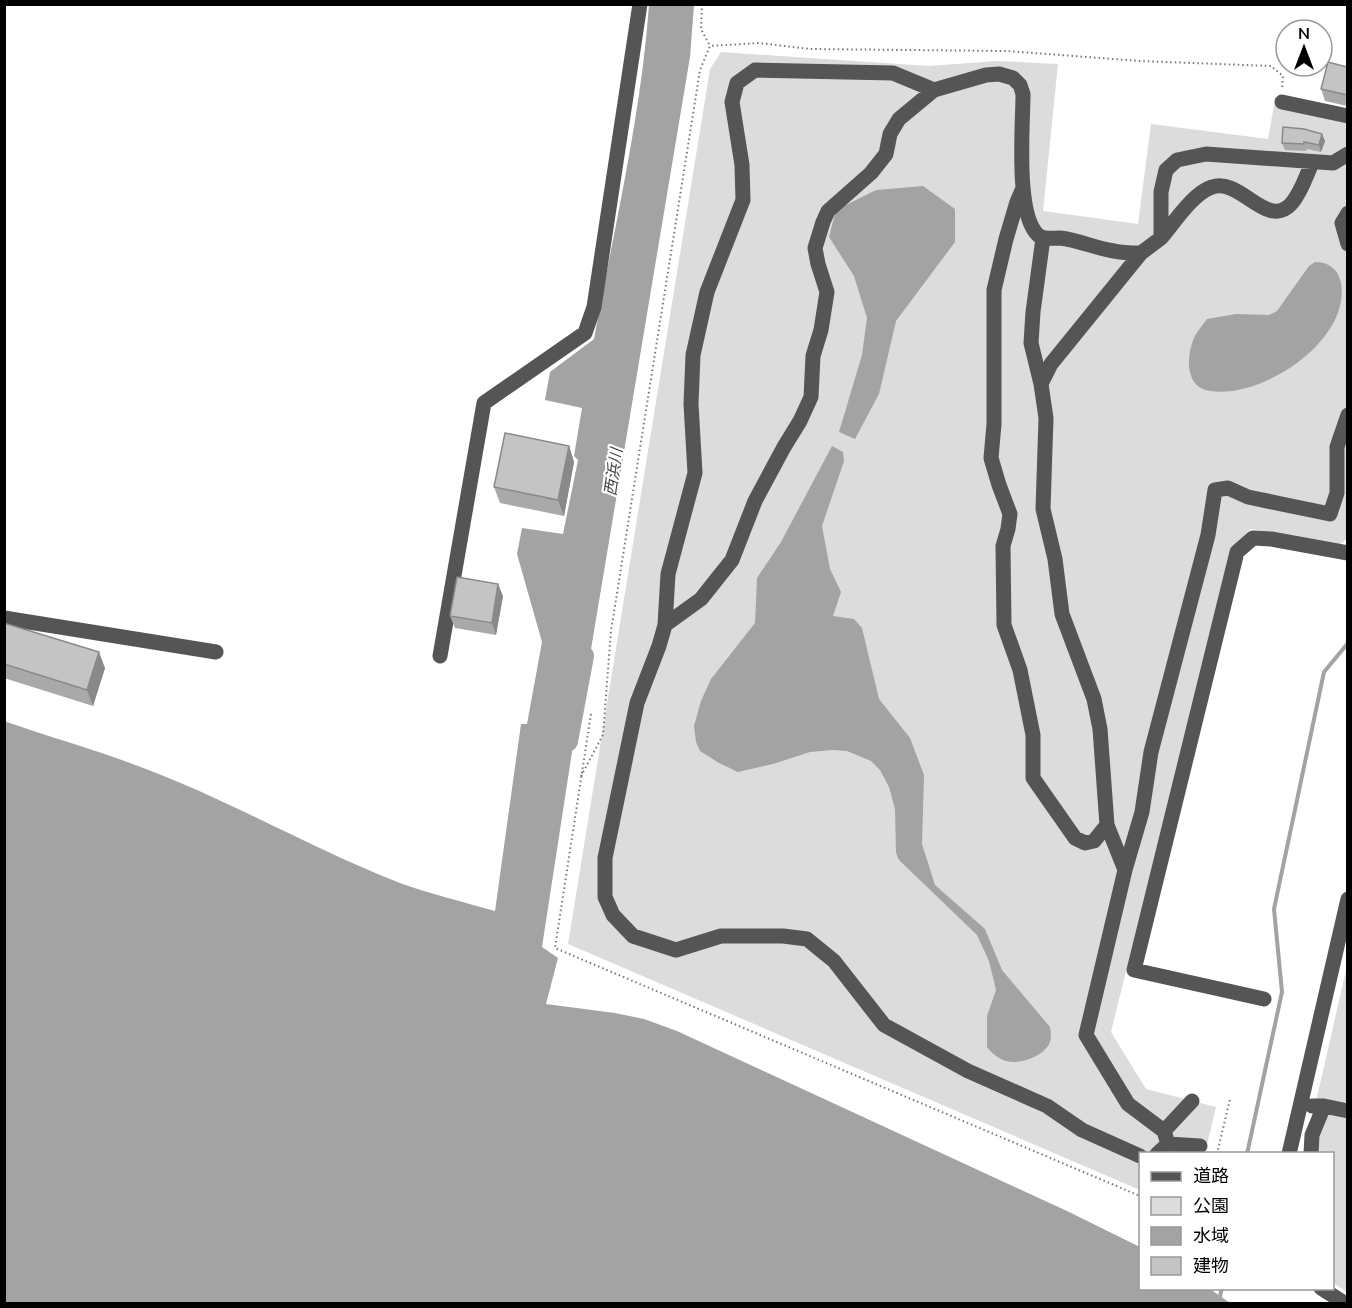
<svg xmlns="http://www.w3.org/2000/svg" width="1352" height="1308" font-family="'Nunito Sans','Noto Sans JP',sans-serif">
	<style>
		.green { fill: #dcdcdc }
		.water { fill: #a3a3a3 }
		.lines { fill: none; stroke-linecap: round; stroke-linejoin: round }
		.stream { stroke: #a3a3a3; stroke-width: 4 }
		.river { stroke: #a3a3a3; stroke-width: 22 }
		.path { stroke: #777; stroke-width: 2; stroke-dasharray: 1.5 3; stroke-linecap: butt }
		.minor { stroke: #555; stroke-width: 15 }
		.wall { fill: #a9a9a9 }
		.shaded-wall { fill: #898989 }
		.building { fill: #c4c4c4; stroke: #898989; stroke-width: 1.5 }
		.labels { text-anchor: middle; stroke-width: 4.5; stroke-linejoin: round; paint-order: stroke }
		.water-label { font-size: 16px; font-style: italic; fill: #444; stroke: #fff }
	</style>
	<rect width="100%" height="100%" fill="#fff"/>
	<path class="green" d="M721,52L929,66L997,61L1058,64L1043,211L1138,224L1151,124L1268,139L1274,105L1347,123V539L1339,545L1251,529L1230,549L1111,1032L1146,1089L1216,1107L1205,1153L1140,1154V1190L568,944L710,69Z
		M1347,966V1292L1333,1283L1332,1154H1304Z"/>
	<path class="water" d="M649,5H694L690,57L585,685L573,684L567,712L578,713L542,947L558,958L546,1004L615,1013L644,1019L677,1031L1067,1211L1140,1247V1288L1210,1289L1230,1303H5L4,721C49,737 94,749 138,766C228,799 310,848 400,883C430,894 464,902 495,911L521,724H527L542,642L517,554L522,528L563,534L578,460L574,456L582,408L545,400L550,372L594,339C614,228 641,117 649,5Z
		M923,186L955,209V242L896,321L879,394L855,439L839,432L862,355L867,318L854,276L829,237L836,210L876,190Z
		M1315,262C1329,262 1338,269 1341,283C1351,341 1262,399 1210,391C1185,388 1186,356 1194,338C1197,331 1203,325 1207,319L1236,314L1269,315L1277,311L1309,266Z
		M832,446L843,452L844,461L822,526L830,569L841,592L833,616L854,619L862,628L879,699L910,738L924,775L922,844L935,885L985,929L1002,970L1050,1027C1051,1033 1052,1040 1048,1046C1041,1057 1018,1065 1006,1061C998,1059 992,1053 987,1047V1016L996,990L989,961L977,935L899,860L896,853L895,809L889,787L880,770L871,761L847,751L833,750L810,752L773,764L738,772L719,763L700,751L696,742L694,726L701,701L711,679L755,623L757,578L781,542Z"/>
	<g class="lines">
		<path class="stream" d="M1247,1154L1282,992L1274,909L1324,672L1348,643
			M1220,1296L1222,1288"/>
		<path class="river" d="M567,741L583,656"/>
		<path class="path" d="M702,4L701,29L710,46
			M591,714L555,948L1140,1196
			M581,776L603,735L611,631L700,70L710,46L759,43L810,49L1007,51L1140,61L1271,66L1283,76L1282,90
			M1217,1154L1230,1099"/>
		<path class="minor" d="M1282,102L1348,116
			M1023,188L1017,202L1006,239L994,290V424L991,458L999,485L1010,514L1008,529L1003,546L1004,625L1020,670L1033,735V778L1075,838L1085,843L1094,841L1107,825
			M1348,213L1342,223L1348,244
			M1161,238C1174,223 1193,193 1212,187C1240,177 1267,230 1291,204C1301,193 1306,176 1312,163
			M1041,384L1031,343L1033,312L1043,238
			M4,618L216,652
			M665,625L701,599L732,560L755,501L784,447L800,421L811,397L813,356L821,330L827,292L818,264L815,248L823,222L828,211L871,173L886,154L890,134L899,119L934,90
			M440,656L484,403L585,333L594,307L640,4
			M1125,870L1107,825L1100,729L1094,699L1062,614L1055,559L1043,509L1046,418L1041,384L1051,364L1141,253
			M1264,999L1134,970L1237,552L1253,538L1271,539L1348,553
			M1312,1106H1324L1348,1111
			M1164,1131L1192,1101
			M1168,1144L1200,1146
			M1157,1154L1168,1144L1164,1131L1128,1104L1086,1035L1125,870L1142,812L1151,752L1208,535L1215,490L1228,488L1248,497L1330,514L1337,493V447L1348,415
			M1289,1154L1348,899
			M1311,1154L1312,1135L1324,1106
			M1140,1156L1082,1130L1047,1106L968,1071L884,1025L834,961L807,939L783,936H721L676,950L633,936L613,915L605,897V858L637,703L659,646L665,625L668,574L695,473L691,404L693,355L707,292L743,200L742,165L732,102L737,83L755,70L893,73L934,90L986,75L999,74L1013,78L1020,85L1023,94C1023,125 1015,214 1038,235C1044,240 1052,238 1060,238C1078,240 1095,248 1114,251C1122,253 1132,253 1141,253L1161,238V192L1166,170L1177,160L1206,154L1333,163L1348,154
			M1321,1288L1346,1304"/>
	</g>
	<path class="wall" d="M1347,67V106L1325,101L1321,89Z
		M1322,134L1325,141L1321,152L1307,149L1306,151L1285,150L1282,143Z
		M569,446L574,462L564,516L500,503L494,487Z
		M503,596L496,635L455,628L450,616Z
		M4,623L105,668L93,706L4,678Z"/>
	<path class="shaded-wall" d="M1322,134L1325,141L1321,152L1319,145Z
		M569,446L574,462L564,516L558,500Z
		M498,584L503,596L496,635L492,623Z
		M99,652L105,668L93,706L87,690Z"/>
	<path class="building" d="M1328,62L1347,67V95L1321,89Z
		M1283,127L1304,129L1322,134L1319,145L1304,142V144L1282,143Z
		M505,433L569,446L558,500L494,487Z
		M457,577L498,584L492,623L450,616Z
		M4,623L99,652L87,690L4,664Z"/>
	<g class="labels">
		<g class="water-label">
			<text transform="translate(613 472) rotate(-82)" y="6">西浜川</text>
		</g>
	</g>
	<rect width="1352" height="1308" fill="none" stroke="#000000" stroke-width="12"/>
	<rect x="1139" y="1152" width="195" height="138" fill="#ffffff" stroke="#999999" stroke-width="1.5"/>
	<rect x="1151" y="1172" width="30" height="9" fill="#555555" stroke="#999999" stroke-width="1.5"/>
	<text x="1193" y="1182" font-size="18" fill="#000000">道路</text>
	<rect x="1151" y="1197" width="30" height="18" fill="#dcdcdc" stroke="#999999" stroke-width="1.5"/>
	<text x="1193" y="1212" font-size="18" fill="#000000">公園</text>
	<rect x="1151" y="1227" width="30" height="18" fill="#a3a3a3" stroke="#999999" stroke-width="1.5"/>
	<text x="1193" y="1242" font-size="18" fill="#000000">水域</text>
	<rect x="1151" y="1257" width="30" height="18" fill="#c4c4c4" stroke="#999999" stroke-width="1.5"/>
	<text x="1193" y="1272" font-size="18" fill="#000000">建物</text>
	<g transform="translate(1304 48)"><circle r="28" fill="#ffffff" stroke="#999999" stroke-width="1.5"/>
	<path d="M0-4.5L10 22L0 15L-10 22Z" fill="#000000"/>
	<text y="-9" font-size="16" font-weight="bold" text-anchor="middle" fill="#000000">N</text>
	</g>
</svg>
